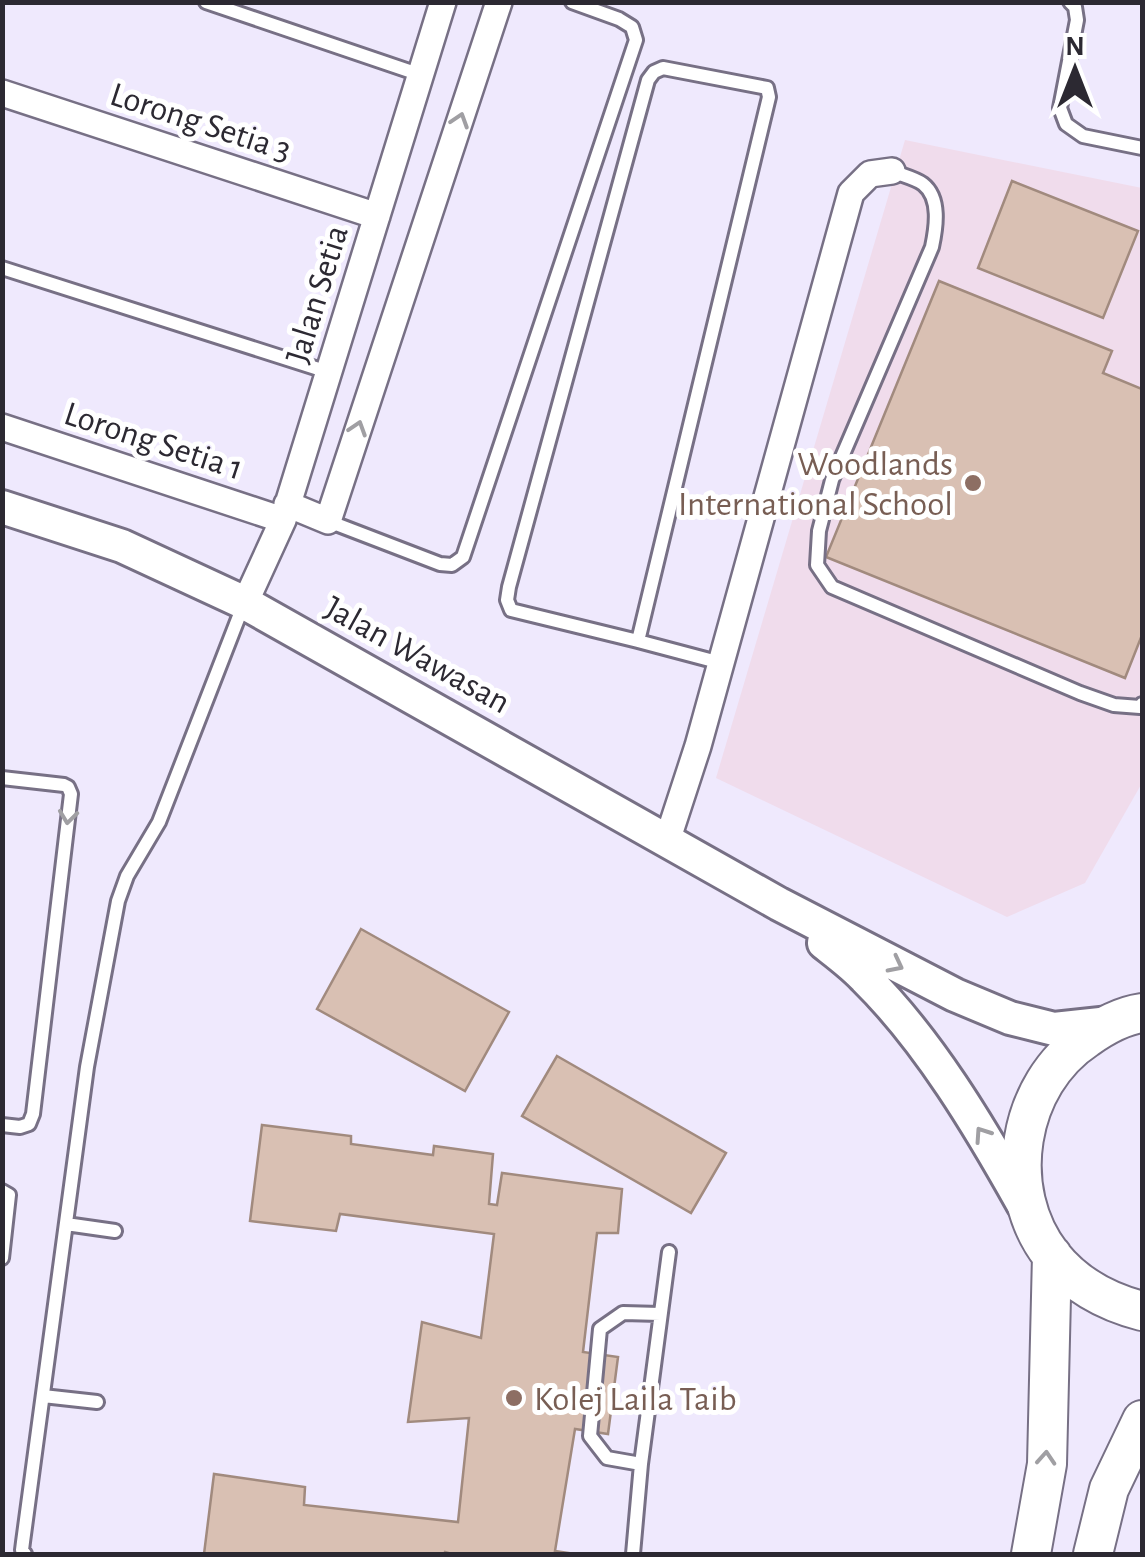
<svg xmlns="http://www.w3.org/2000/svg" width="1145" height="1557" font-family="'Alegreya Sans',sans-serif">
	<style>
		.education { fill: #f0dcec }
		.building { fill: #d9c0b3; stroke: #a18a7e; stroke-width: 2.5 }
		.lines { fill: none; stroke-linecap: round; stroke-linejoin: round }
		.service-casing { stroke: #777085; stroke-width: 18 }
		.minor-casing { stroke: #777085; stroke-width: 30 }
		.tertiary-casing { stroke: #777085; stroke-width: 38 }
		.secondary-casing { stroke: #777085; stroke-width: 42 }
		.service { stroke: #fff; stroke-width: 12 }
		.minor { stroke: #fff; stroke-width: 25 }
		.tertiary { stroke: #fff; stroke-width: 32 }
		.secondary { stroke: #fff; stroke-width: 38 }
		.oneway { stroke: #a09fa3 }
		.education-dot { fill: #8d6e63; stroke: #fff; stroke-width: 4 }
		.labels { text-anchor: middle; stroke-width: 10; stroke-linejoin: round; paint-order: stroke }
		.street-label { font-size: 35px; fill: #2c2932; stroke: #fff }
		.education-label { font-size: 35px; fill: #785e54; stroke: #fff; text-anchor: end }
	</style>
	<rect width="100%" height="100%" fill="#efe9fd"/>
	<path class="education" d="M905,140L1142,188V783L1085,883L1007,917L716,778Z"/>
	<path class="building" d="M1012,181L1138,231L1103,318L978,268Z
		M939,281L1112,351L1103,373L1142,389V635L1125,678L826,557Z
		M361,929L509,1012L465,1091L317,1009Z
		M557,1056L726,1153L691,1213L522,1116Z
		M262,1125L351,1136V1144L433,1155L434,1146L493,1154L489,1204L497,1205L502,1173L622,1189L618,1233H597L583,1352L618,1357L608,1434L575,1429L555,1551L575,1554H452L445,1552L444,1554H204L214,1474L305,1487L304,1505L458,1522L469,1418L408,1422L422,1322L481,1338L494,1234L340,1214L336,1231L250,1221Z"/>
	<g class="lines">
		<g class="service-casing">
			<path id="service" d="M206,2L421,75
				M1070,2L1075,7L1077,20L1060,108L1066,124L1083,136L1142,148
				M663,68L767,88L769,97L638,641L511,610L507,600L509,587L648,80L654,72Z
				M892,171C901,175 915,178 923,184C941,198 936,228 932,247L832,480L819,531L817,565L832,587L1080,693L1114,705L1140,707L1142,704
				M2,268L328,372
				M328,521L440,564L452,565L463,557L636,40L632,27L619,19L572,2
				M638,641L721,663
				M2,778L64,785L68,787L71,794L33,1114L29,1124L20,1127L2,1125
				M2,1191L9,1195L2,1258
				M66,1224L115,1231
				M43,1396L97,1402
				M641,1464L607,1458L590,1436L600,1329L623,1313L660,1314
				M25,1554L22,1550L23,1542L87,1067L118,901L127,876L159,822L243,606
				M633,1554L641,1464L669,1252"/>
		</g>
		<g class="minor-casing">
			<path id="minor" d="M2,93L377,216
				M2,427L283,520
				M287,504L328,521L499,2
				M245,603L283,520L443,2
				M667,841L698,746L851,193L870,174L892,171"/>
		</g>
		<g class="tertiary-casing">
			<path id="tertiary" d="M2,507L122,546L245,603L779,904L955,995L1010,1018L1054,1029L1110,1023
				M824,943C838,954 853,965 865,978C928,1040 980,1127 1023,1204"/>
		</g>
		<g class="secondary-casing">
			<path id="secondary" d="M1142,1013C1121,1016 1104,1026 1087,1038C1017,1084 1000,1190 1052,1256C1075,1285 1107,1302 1142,1311
				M1031,1554L1047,1464L1052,1255
				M1093,1554L1109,1489L1142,1420"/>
		</g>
		<use href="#service" class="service"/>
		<use href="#minor" class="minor"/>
		<use href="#tertiary" class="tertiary"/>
		<use href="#secondary" class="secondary"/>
	</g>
	<defs><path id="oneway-chevron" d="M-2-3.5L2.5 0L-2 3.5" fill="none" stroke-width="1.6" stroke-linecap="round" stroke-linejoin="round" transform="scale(2.5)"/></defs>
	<g class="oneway">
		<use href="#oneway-chevron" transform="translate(460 120) rotate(-72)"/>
		<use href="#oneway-chevron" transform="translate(358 428) rotate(-72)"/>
		<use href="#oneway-chevron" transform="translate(68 817) rotate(97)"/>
		<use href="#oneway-chevron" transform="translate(896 965) rotate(27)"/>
		<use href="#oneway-chevron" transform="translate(982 1134) rotate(-124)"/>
		<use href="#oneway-chevron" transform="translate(1046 1458) rotate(-86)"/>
	</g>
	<g class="education-dot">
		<circle cx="973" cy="483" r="10"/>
		<circle cx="514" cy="1398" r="10"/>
	</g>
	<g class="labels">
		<g class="street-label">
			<text transform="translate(201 121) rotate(18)" y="12">Lorong Setia 3</text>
			<text transform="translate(316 294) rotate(-73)" y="12">Jalan Setia</text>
			<text transform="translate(154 440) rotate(18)" y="12">Lorong Setia 1</text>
			<text transform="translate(418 654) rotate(29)" y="12">Jalan Wawasan</text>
		</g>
		<g class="education-label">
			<text x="953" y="475">Woodlands<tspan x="953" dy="40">International School</tspan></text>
			<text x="534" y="1410" text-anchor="start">Kolej Laila Taib</text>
		</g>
	</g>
	<rect width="1145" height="1557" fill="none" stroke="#2c2932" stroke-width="10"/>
	<g transform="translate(1075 70)" stroke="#ffffff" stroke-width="8" paint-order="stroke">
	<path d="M0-8L18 38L0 25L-18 38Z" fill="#2c2932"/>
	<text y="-15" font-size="28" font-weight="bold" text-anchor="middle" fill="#2c2932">N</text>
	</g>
</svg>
